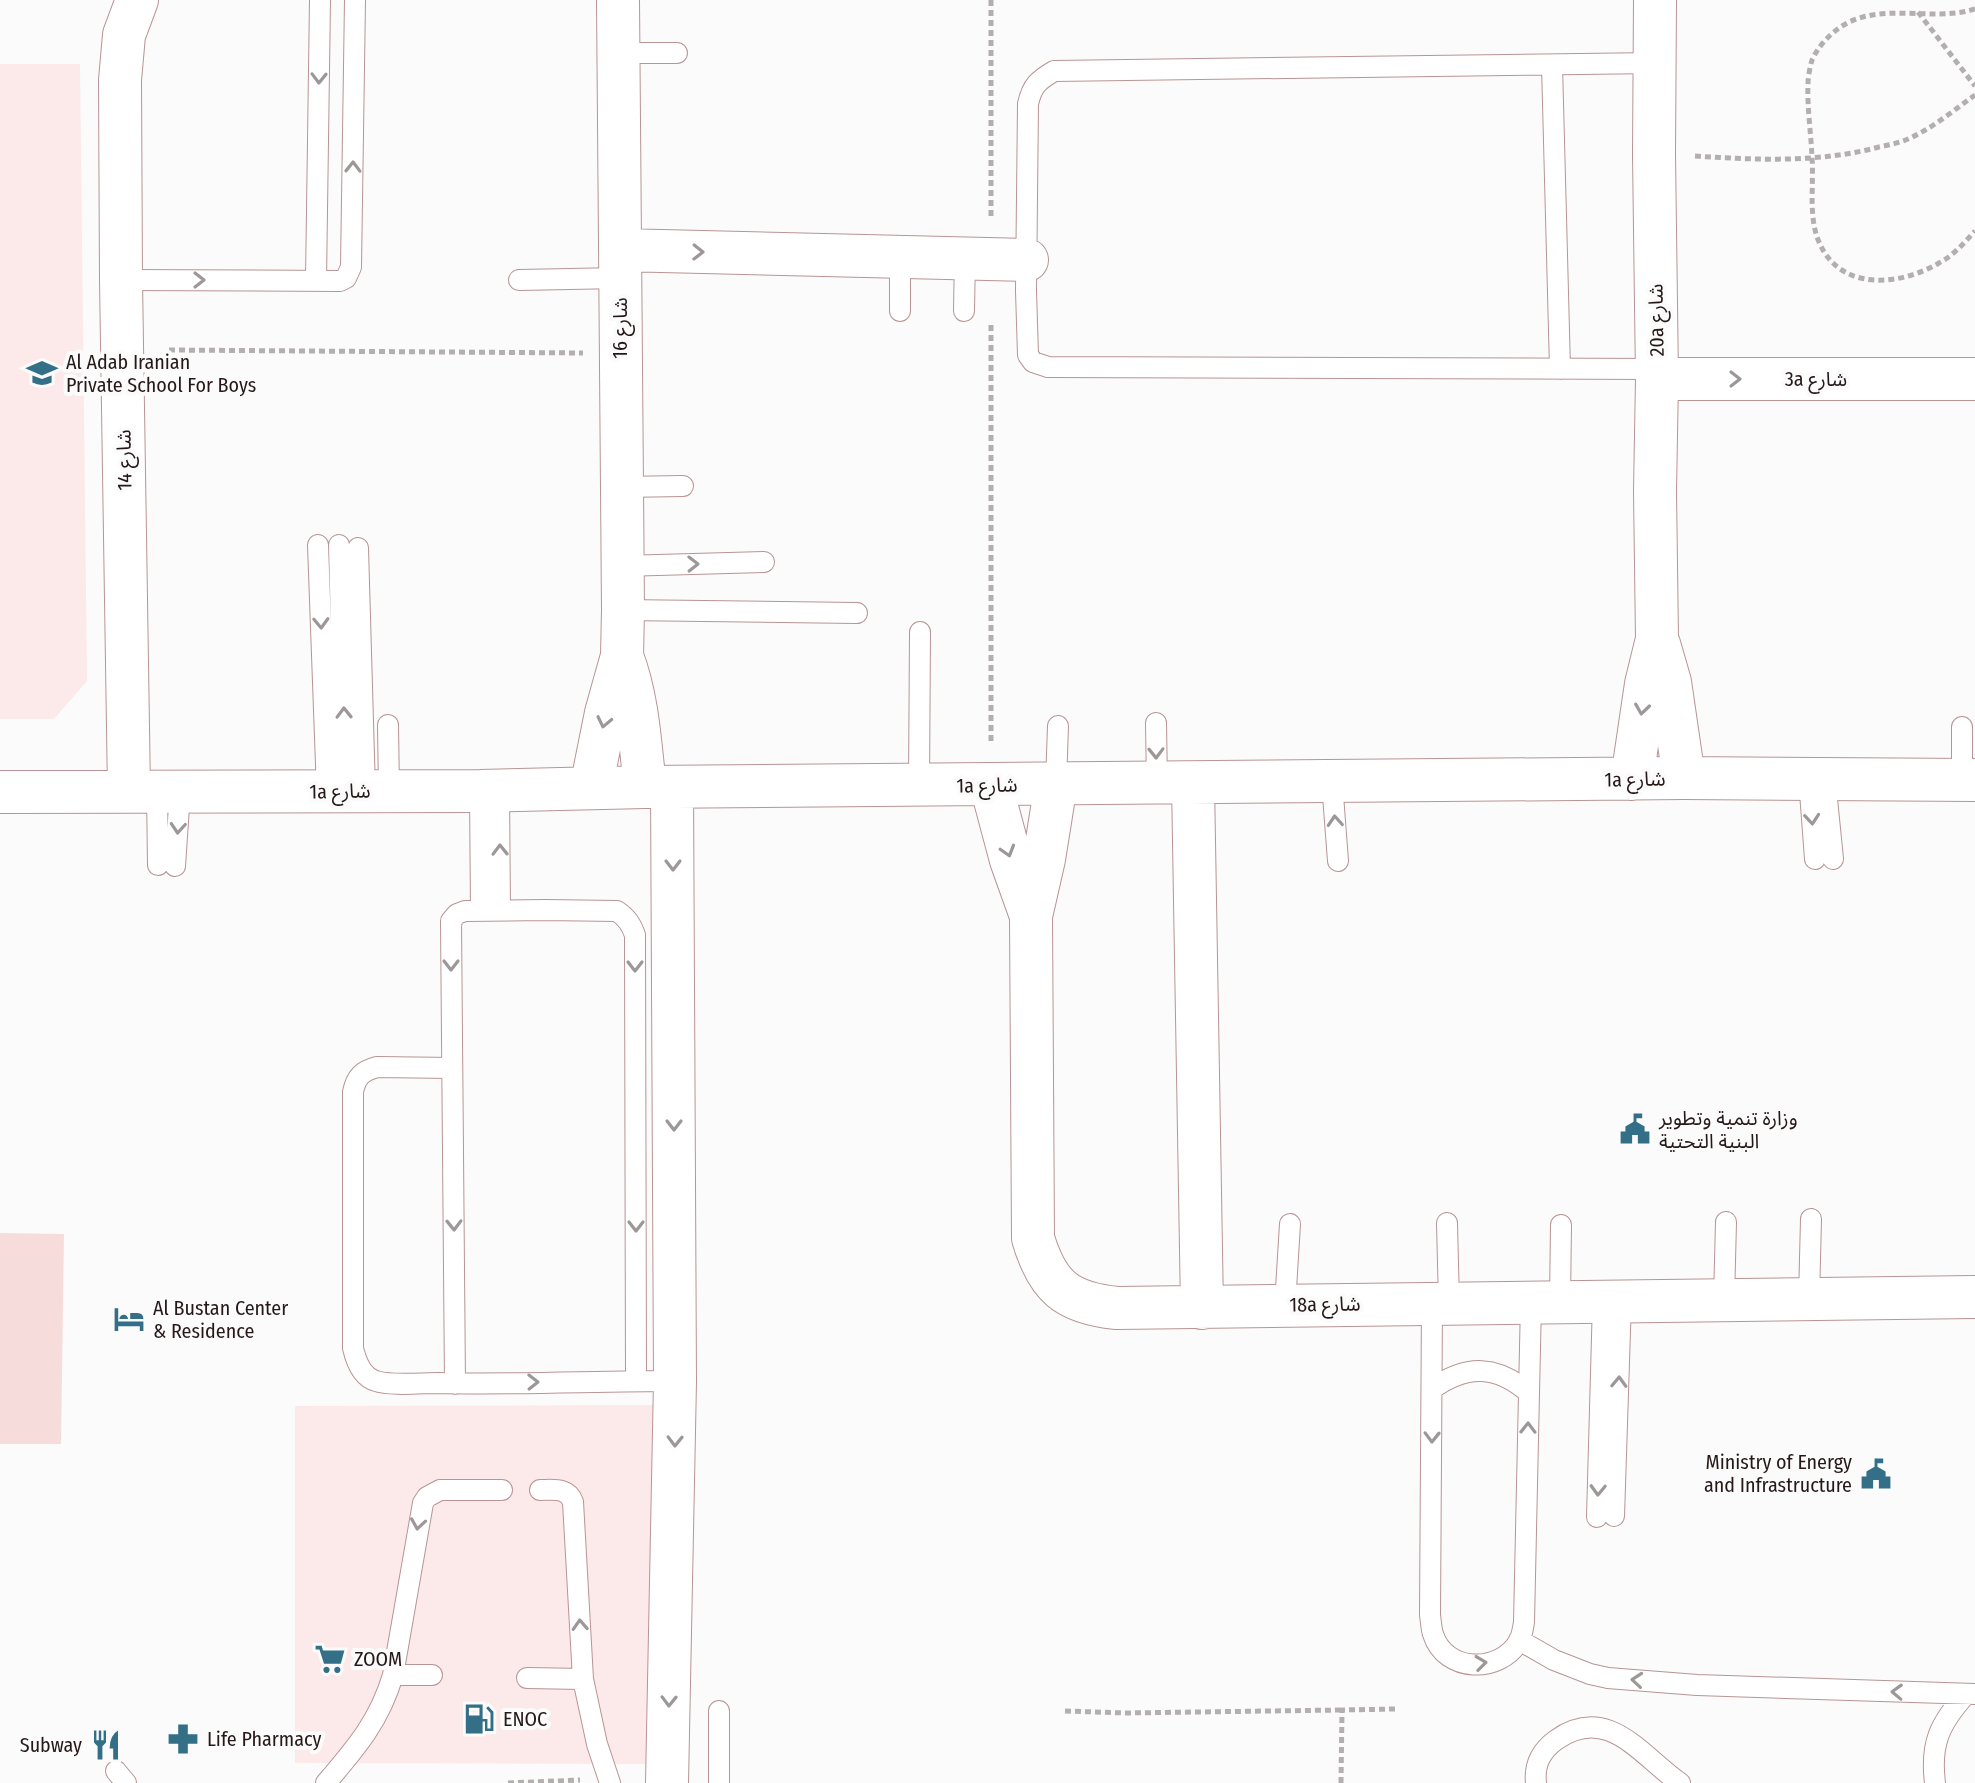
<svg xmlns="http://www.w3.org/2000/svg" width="1975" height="1783" font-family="'Fira Sans Condensed','Noto Sans Arabic',sans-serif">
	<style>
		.built { fill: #fce9e9 }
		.green { fill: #f7dcdc }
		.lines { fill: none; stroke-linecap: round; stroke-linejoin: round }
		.lane-casing { stroke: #b89495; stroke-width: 22 }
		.street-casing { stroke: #b89495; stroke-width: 44 }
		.path { stroke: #b3afaf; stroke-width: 5; stroke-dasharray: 6 4; stroke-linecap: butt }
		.lane { stroke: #fff; stroke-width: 20 }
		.street { stroke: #fff; stroke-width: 42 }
		.oneway { stroke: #9d9798 }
		.labels { text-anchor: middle; stroke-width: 8; stroke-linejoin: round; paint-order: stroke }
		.street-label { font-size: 20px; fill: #261819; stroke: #fbfbfb }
		.poi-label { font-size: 20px; fill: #261819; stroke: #fbfbfb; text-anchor: start }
	</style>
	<rect width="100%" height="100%" fill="#fbfbfb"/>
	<path class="built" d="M0,64H80L87,681L54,719H0Z
		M655,1405L647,1764L295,1763V1406Z"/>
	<path class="green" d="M0,1233L64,1234L61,1444H0Z"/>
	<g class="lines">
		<g class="lane-casing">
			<path id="lane" d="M619,53H677
				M1655,63L1054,71C1039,80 1032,85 1028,104L1026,291L1028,355L1033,362L1048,367L1656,369
				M1552,65L1560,369
				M121,280L340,281L346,278L351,267L355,0
				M316,280L320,0
				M519,280L620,278
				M900,311V257
				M964,311L965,255
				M622,487L683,486
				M318,545L327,792
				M339,545L345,791
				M358,548L365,791
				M622,566L764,562
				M623,610L857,613
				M1156,723L1157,783
				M388,725L389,791
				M1809,779L1815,859
				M1825,779L1833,859
				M1962,780V727
				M1332,782L1338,861
				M1056,784L1058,726
				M919,786L920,632
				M157,791L158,865
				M480,791L481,911
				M499,791L500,910
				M175,866L180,791
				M452,1068L377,1067C362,1071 356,1077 353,1092V1348C356,1361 362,1377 376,1381C390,1386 422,1383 437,1383C516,1385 596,1381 675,1381
				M1447,1223L1449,1303
				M1809,1299L1811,1219
				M1724,1300L1726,1222
				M1560,1301L1561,1225
				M1432,1303L1430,1615C1431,1621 1431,1628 1433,1634C1445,1673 1500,1674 1519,1641C1522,1636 1523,1628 1524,1622L1531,1302
				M1285,1305L1290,1224
				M455,1384L451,921L457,914L465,911L545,910L617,911C627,918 631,924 635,935L636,1381
				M1432,1389C1467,1364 1497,1365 1529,1393
				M540,1490C553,1490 568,1487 573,1502L583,1679L597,1744L610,1783
				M1614,1516L1621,1300
				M1597,1517L1603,1301
				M1519,1640L1554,1660L1590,1674L1608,1678L1697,1685L1975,1694
				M393,1675H432
				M527,1678L583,1679
				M116,1771L126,1783
				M326,1783C356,1748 380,1720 393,1675L423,1503L427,1497L440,1490H502
				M719,1783V1711
				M1536,1783C1534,1764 1541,1751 1556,1740C1608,1703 1641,1756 1680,1783
				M1935,1783C1930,1743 1940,1723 1966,1694"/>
		</g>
		<g class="street-casing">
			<path id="street" d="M620,250L1027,260
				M1657,379H1975
				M1659,644L1670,682L1684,778
				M622,656C638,698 640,742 645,787
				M1632,779L1646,684L1657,639L1655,491L1657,379L1654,154L1655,0
				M1193,783L1202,1308
				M1056,784L1044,859L1031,916L1033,1238C1047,1286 1066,1303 1117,1308L1975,1297
				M991,785L1011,860L1031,916
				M591,788L606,713L622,656L623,610L618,0
				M129,791L121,280L120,80L124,35L137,0
				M0,792L480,791L645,787L1684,778L1975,780
				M667,1783L675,1381L672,787"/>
		</g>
		<path class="path" d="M991,0V219
			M1975,9C1931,23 1879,0 1839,28C1828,36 1818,47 1812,60C1810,67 1808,77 1808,84C1807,108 1811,133 1812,157C1814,184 1808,217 1819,242C1840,292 1900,286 1939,263C1954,255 1964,243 1975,231
			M1918,12L1975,86
			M1695,156C1756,160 1819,163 1879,147C1889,145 1899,143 1908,139C1933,128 1954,110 1975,95
			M991,325V743
			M169,350L583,353
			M1065,1711L1125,1713L1342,1710
			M508,1783L580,1780
			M1341,1783L1342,1710L1395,1709"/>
		<use href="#lane" class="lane"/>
		<use href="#street" class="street"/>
	</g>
	<defs><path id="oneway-chevron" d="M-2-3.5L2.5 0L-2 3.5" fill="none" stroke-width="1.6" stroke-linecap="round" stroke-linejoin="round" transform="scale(2)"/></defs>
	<g class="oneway">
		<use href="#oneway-chevron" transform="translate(319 78) rotate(91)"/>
		<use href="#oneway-chevron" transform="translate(353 167) rotate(-89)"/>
		<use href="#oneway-chevron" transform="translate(698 252) rotate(1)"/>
		<use href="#oneway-chevron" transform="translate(199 280)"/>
		<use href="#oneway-chevron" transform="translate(1735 379)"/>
		<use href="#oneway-chevron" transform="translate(693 564) rotate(-1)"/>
		<use href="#oneway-chevron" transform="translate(321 623) rotate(88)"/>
		<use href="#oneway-chevron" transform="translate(1642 709) rotate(98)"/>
		<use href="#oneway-chevron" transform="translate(344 713) rotate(-91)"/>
		<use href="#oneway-chevron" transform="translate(604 722) rotate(102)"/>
		<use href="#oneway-chevron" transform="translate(1156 753) rotate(89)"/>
		<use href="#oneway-chevron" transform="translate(1812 819) rotate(85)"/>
		<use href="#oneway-chevron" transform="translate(1335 821) rotate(-94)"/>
		<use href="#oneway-chevron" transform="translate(178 828) rotate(94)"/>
		<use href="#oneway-chevron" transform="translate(500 850) rotate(-91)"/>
		<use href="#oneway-chevron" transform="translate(1008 851) rotate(73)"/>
		<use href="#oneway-chevron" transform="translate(673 865) rotate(90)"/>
		<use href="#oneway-chevron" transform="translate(451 965) rotate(90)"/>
		<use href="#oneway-chevron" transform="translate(635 966) rotate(90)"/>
		<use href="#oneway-chevron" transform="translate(674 1125) rotate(90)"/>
		<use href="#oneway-chevron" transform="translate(454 1225) rotate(89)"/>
		<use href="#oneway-chevron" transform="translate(636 1226) rotate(90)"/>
		<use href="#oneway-chevron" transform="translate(533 1382) rotate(-1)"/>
		<use href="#oneway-chevron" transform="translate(1619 1382) rotate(-88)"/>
		<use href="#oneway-chevron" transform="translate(1528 1428) rotate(-89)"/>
		<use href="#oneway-chevron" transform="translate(1432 1437) rotate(91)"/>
		<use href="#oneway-chevron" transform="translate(675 1441) rotate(91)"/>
		<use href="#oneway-chevron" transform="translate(1598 1490) rotate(92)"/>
		<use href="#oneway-chevron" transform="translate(418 1524) rotate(99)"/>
		<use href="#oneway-chevron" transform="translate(580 1625) rotate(-93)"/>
		<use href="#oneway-chevron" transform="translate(1481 1663) rotate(-7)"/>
		<use href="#oneway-chevron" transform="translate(1637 1680) rotate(-175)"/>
		<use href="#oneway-chevron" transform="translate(1897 1692) rotate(-178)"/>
		<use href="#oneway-chevron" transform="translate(669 1701) rotate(91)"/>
	</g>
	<defs>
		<g id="school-bare" transform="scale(2.4)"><path d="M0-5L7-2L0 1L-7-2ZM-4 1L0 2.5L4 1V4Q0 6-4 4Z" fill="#336f86" stroke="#fbfbfb" stroke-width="2.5" paint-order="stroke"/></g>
		<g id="civic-bare" transform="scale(2.4)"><path d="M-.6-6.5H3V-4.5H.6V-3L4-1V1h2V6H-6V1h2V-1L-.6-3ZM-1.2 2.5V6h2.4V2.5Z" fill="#336f86" stroke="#fbfbfb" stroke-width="2.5" paint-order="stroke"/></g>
		<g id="hotel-bare" transform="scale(2.4)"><path d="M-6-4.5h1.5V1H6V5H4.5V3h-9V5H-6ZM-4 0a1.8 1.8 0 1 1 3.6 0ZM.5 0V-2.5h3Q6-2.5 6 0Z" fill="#336f86" stroke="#fbfbfb" stroke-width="2.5" paint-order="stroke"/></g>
		<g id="supermarket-bare" transform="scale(2.4)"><path d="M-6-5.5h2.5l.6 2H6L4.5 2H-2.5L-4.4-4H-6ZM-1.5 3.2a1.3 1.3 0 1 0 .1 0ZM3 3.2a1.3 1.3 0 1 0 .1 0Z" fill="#336f86" stroke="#fbfbfb" stroke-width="2.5" paint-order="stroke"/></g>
		<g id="fuel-bare" transform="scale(2.4)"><path d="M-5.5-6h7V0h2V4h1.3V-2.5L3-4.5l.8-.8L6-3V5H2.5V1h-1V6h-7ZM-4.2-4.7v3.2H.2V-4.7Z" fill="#336f86" stroke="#fbfbfb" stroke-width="2.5" paint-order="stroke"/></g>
		<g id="pharmacy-bare" transform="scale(2.4)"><path d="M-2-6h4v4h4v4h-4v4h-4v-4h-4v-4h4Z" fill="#336f86" stroke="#fbfbfb" stroke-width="2.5" paint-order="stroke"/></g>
		<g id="restaurant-bare" transform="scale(2.4)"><path d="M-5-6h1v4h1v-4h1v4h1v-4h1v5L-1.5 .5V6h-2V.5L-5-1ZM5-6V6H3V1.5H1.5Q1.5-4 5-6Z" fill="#336f86" stroke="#fbfbfb" stroke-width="2.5" paint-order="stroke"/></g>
	</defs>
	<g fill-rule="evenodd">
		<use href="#school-bare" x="42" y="373"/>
		<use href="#civic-bare" x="1635" y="1129"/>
		<use href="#hotel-bare" x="129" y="1319"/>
		<use href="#civic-bare" x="1876" y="1474"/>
		<use href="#supermarket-bare" x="330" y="1659"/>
		<use href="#fuel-bare" x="479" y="1719"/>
		<use href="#pharmacy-bare" x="183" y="1739"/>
		<use href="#restaurant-bare" x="106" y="1745"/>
	</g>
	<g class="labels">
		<g class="street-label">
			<text transform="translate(1656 320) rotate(-91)" y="7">20a شارع</text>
			<text transform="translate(620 328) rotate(-90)" y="7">شارع 16</text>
			<text x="1816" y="386">3a شارع</text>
			<text transform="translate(124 460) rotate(-91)" y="7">شارع 14</text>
			<text transform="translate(1635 779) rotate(-1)" y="7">1a شارع</text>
			<text transform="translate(987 785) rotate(-1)" y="7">1a شارع</text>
			<text transform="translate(340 791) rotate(-1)" y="7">1a شارع</text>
			<text transform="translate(1325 1304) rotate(-1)" y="7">18a شارع</text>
		</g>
		<g class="poi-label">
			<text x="66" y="369">Al Adab Iranian<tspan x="66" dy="23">Private School For Boys</tspan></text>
			<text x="1659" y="1125">وزارة تنمية وتطوير<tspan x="1659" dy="23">البنية التحتية</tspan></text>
			<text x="153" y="1315">Al Bustan Center<tspan x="153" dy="23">&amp; Residence</tspan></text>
			<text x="1852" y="1469" text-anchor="end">Ministry of Energy<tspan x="1852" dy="23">and Infrastructure</tspan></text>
			<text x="354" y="1666">ZOOM</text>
			<text x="503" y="1726">ENOC</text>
			<text x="207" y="1746">Life Pharmacy</text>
			<text x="82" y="1752" text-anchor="end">Subway</text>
		</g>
	</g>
</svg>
